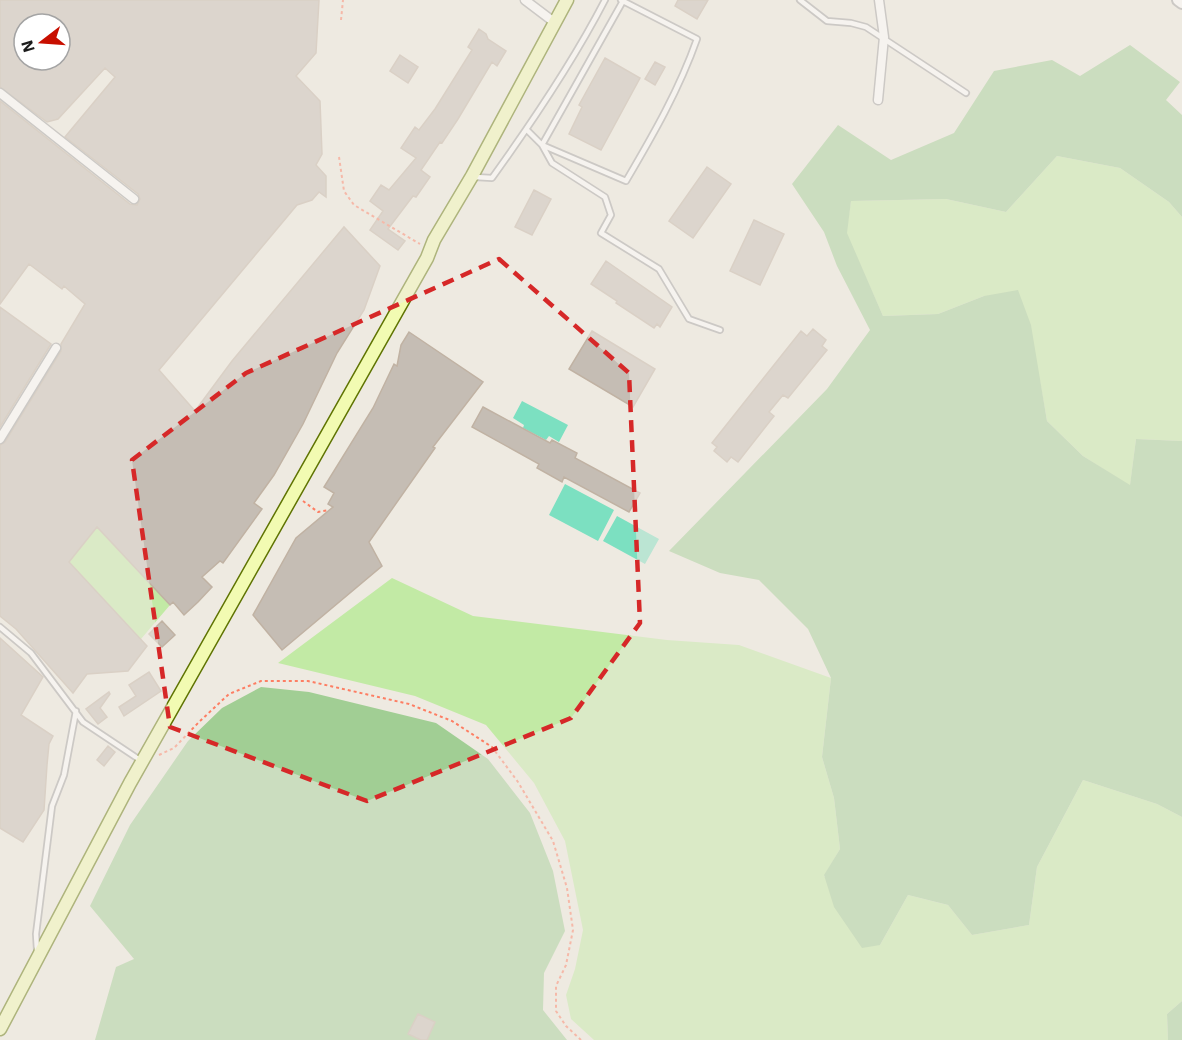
<svg xmlns="http://www.w3.org/2000/svg" width="1182" height="1040" font-family="'IBM Plex Sans',sans-serif">
	<style>
		.grass { fill: #c2eaa5 }
		.forest { fill: #a1ce94 }
		.pitch { fill: #7ce0c1 }
		.building { fill: #c5bdb4; stroke: #c0b2a3; stroke-width: 1.5; fill-rule: evenodd }
		.lines { fill: none; stroke-linecap: round; stroke-linejoin: round }
		.service-casing { stroke: #a3a3a3; stroke-width: 8 }
		.minor-casing { stroke: #a3a3a3; stroke-width: 11 }
		.tertiary-casing { stroke: #a3a3a3; stroke-width: 14 }
		.secondary-casing { stroke: #5f7402; stroke-width: 15 }
		.path { stroke: #fd7e63; stroke-width: 2; stroke-dasharray: 3 3; stroke-linecap: butt }
		.service { stroke: #fff; stroke-width: 4.5 }
		.minor { stroke: #fff; stroke-width: 8 }
		.tertiary { stroke: #fff; stroke-width: 10 }
		.secondary { stroke: #f2fbb2; stroke-width: 12 }
		.marked { fill: none; stroke: #d62828; stroke-width: 4.5; stroke-dasharray: 12 8; stroke-linejoin: round }
	</style>
	<rect width="100%" height="100%" fill="#eeeae1"/>
	<path class="grass" d="M1057,156L1120,168L1169,202L1182,217V441L1136,439L1130,486L1083,456L1047,421L1040,381L984,296L938,314L883,316L846,233L851,201L946,199L1006,212Z
		M97,527L170,605L141,639L69,562Z
		M392,578L473,616L667,640L739,645L831,678L822,757L834,798L840,849L824,876L880,945L908,895L948,905L972,935L1029,925L1037,867L1083,780L1157,804L1182,817V1001L1167,1014L1168,1040H594L571,1019L566,995L575,969L583,930L565,841L534,783L486,725L415,696L278,663Z"/>
	<path class="forest" d="M1130,45L1180,82L1166,100L1182,115V217L1169,202L1120,168L1057,156L1006,212L946,199L851,201L847,233L883,316L938,314L984,296L1018,290L1031,325L1047,421L1083,456L1130,485L1136,439L1182,441V817L1157,804L1083,780L1037,867L1029,925L972,935L948,905L908,895L880,945L862,948L834,907L824,875L840,849L834,798L822,757L831,678L808,629L759,580L720,573L669,551L827,389L870,330L837,266L824,232L792,184L838,125L891,160L954,133L994,71L1052,60L1080,76Z
		M261,687L309,692L436,723L488,759L530,813L553,871L565,931L544,973L543,1010L567,1040H95L116,967L134,959L90,906L130,825L188,741L222,708Z
		M1182,1001V1040H1168L1167,1014Z"/>
	<path class="pitch" d="M522,401L568,425L559,442L549,436L546,440L523,428L524,425L513,418Z
		M565,484L614,510L598,541L549,515Z
		M617,516L659,539L645,564L603,541Z"/>
	<path class="building" d="M0,0H319L316,53L296,76L320,101L322,154L316,165L326,176V197L319,192L312,200L297,205L159,370L195,411L232,361L344,227L380,266L364,310L337,353L303,424L274,475L254,503L262,509L223,563L220,561L202,577L212,587L198,602L184,615L173,602L170,605L97,527L69,562L147,646L128,671L87,674L73,693L16,629L0,616V445L5,442L61,351V344L85,304L64,286L62,289L29,264L0,304V101L130,204L137,205L140,199L138,194L65,137L115,77L105,68L58,119L47,122L0,87ZM24,24H60V60H24Z
		M678,0H708L697,19L675,6Z
		M479,29L486,34L488,39L506,51L497,66L492,62L458,119L442,143L440,142L421,170L430,177L416,197L413,196L388,229L405,241L398,250L370,230L383,211L370,201L381,185L389,190L416,158L401,148L415,127L419,130L435,109L472,50L468,47Z
		M400,55L418,67L408,83L390,71Z
		M605,58L640,78L601,150L569,134L582,107L579,105Z
		M655,62L665,67L655,85L645,79Z
		M707,167L731,184L693,238L669,221Z
		M534,190L551,199L532,235L515,227Z
		M754,220L784,234L760,285L730,271Z
		M606,261L672,307L660,327L657,324L654,328L616,303L617,301L591,284Z
		M0,307L51,344L0,427Z
		M813,329L826,340L822,346L827,350L788,398L783,395L769,412L774,416L738,462L731,457L727,462L714,451L717,447L712,443L801,331L807,336Z
		M592,331L655,369L633,407L569,369Z
		M409,332L483,382L433,447L435,448L369,542L382,566L282,650L253,615L296,538L333,507L328,504L334,493L324,487L373,408L394,364L397,366L401,345Z
		M483,407L550,443L552,440L577,453L575,458L640,493L629,512L564,477L562,482L537,468L539,464L472,427Z
		M162,621L175,635L162,647L149,634Z
		M0,638L43,677L21,715L53,736L49,744L47,765L44,810L23,842L0,828Z
		M149,672L161,691L124,716L119,707L136,696L129,685Z
		M109,692L110,694L100,708L107,717L98,724L86,709Z
		M108,746L115,752L104,766L97,760Z
		M418,1014L435,1022L427,1040H421L408,1034Z"/>
	<g class="lines">
		<g class="service-casing">
			<path id="service" d="M800,0L827,21L851,23L866,27L966,93
				M623,1L542,145L552,163L605,197L611,215L601,233L659,269L689,319L720,330
				M527,130L542,145L626,181C653,135 679,90 697,39L621,0
				M475,177L492,178C533,121 573,62 605,0
				M0,627L31,653L83,722L140,760
				M37,950L36,934L52,806L64,775L76,711"/>
		</g>
		<g class="minor-casing">
			<path id="minor" d="M525,0L554,22
				M0,93L134,199
				M878,100L884,37L879,0
				M0,439L56,348"/>
		</g>
		<g class="tertiary-casing">
			<path id="tertiary" d="M1178,0L1182,3"/>
		</g>
		<g class="secondary-casing">
			<path id="secondary" d="M0,1029L130,783L427,258L434,240L472,176L567,0"/>
		</g>
		<path class="path" d="M341,20L343,0
			M339,157L344,191L354,205L420,244
			M303,501L318,512L329,510
			M159,755L174,748L199,722L229,694L261,681H308L409,704L452,721L492,747L518,782L553,841L567,888L573,930L566,965L556,986V1011L566,1026L581,1040"/>
		<use href="#service" class="service"/>
		<use href="#minor" class="minor"/>
		<use href="#tertiary" class="tertiary"/>
		<use href="#secondary" class="secondary"/>
	</g>
	<path d="M0 0H1182V1040H0ZM499,259L629,373L640,623L571,718L367,801L170,727L132,460L246,373Z" fill="#eeeae1" fill-opacity=".55" fill-rule="evenodd"/>
	<path class="marked" d="M499,259L629,373L640,623L571,718L367,801L170,727L132,460L246,373Z"/>
	<g transform="translate(42 42) rotate(253)"><circle r="28" fill="#ffffff" stroke="#a4a4a4" stroke-width="1.5"/>
	<path d="M0-4.5L10 22L0 15L-10 22Z" fill="#c80f00"/>
	<text y="-9" font-size="16" font-weight="bold" text-anchor="middle" fill="#1c1c1c">N</text>
	</g>
</svg>
